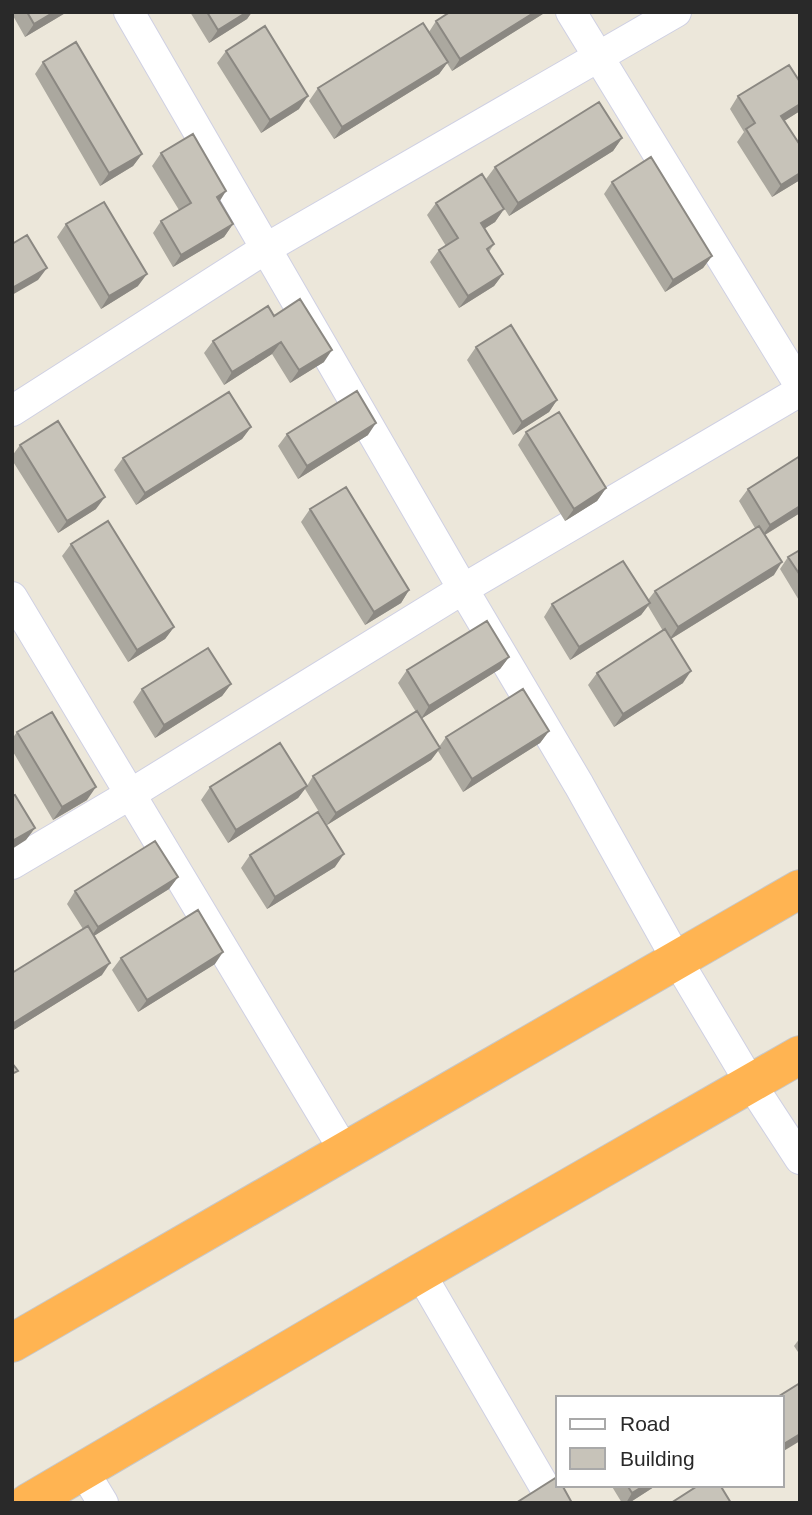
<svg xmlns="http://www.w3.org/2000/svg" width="812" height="1515" font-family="Helvetica,sans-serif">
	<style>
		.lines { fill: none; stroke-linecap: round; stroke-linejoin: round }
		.street-casing { stroke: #cfd0e3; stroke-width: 32 }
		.highway-casing { stroke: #c7c7c7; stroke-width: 40 }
		.street { stroke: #fff; stroke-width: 30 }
		.highway { stroke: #ffb452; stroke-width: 38 }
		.wall { fill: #aba89f }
		.shaded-wall { fill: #8b8882 }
		.building { fill: #c7c3b9; stroke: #8b8882; stroke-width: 2 }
	</style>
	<rect width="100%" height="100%" fill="#ece7da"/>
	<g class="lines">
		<g class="street-casing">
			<path id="street" d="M129,12L463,589L579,785L677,960L751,1084L800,1159
				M571,12L800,386
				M12,411L265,249L676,12
				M12,597C122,783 235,966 345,1152
				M12,864L129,795L463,589L800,391
				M420,1273L554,1503
				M83,1470L103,1503"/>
		</g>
		<g class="highway-casing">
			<path id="highway" d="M12,1343L800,889
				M28,1503L420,1273L800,1055"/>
		</g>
		<use href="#street" class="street"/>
		<use href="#highway" class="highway"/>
	</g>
	<path class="wall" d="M12,12H67L25,37L12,14Z
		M190,12H252L247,19L209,43Z
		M450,12H546L452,71L447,63L439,74L334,139L309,101L318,88L429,32L436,21Z
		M226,51L299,109L261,133L217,63Z
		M43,62L142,154L133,166L100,186L35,74Z
		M800,82V111L784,121L800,145V180L772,197L737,142L744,132L730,109L738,96Z
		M622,138L613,151L509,216L486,179L495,167Z
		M161,153L219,202L233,224L224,237L173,267L153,233L161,221L179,210L152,166Z
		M612,182L712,256L703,268L665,292L604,194Z
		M436,203L504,209L495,222L485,228L494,244L489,252L503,274L494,286L459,308L430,262L439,250L446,246L427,215Z
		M66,224L138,286L101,309L57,237Z
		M274,316L324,362L290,383L272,354L224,385L204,353L213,341Z
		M476,347L557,400L549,412L513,435L467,360Z
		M251,427L242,439L136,505L114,470L123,458Z
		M526,432L606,488L597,501L565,521L518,445Z
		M287,434L368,435L298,479L278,446Z
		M20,445L96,509L58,533L12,460V456Z
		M748,489L800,513L765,535L774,575L671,639L683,683L614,727L588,685L597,673L663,631L648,606L641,615L570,660L544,617L552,604L648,600L655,591L755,528L739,501Z
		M310,509L409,590L401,603L365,625L301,522Z
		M71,544L174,627L165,639L128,662L62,556Z
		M800,550V602L780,569L788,557Z
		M509,657L500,669L422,718L439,747L446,737L549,731L540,743L463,792L438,751L431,760L327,825L305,789L298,798L228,843L201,800L210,787L307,786L313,776L416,712L398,683L407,670Z
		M231,684L222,696L155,738L133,702L142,689Z
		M17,732L87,800L53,820L12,750V739Z
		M250,855L335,867L267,909L241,868Z
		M178,877L169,889L94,936L102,975L12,1031V973L83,929L67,904L75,891Z
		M121,958L215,964L138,1012L112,970Z
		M800,1338V1355L794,1346Z
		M611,1485H657L629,1503H622Z"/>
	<path class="shaded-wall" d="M54,12H67L25,37L34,24Z
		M247,12H252L247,19L209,43L218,30Z
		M535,12H546L452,71L460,59Z
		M448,62L439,74L334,139L342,127Z
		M308,96L299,109L261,133L270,120Z
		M800,104V111L773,128L781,116Z
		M622,138L613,151L509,216L518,203Z
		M142,154L133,166L100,186L109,173Z
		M800,173V180L772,197L781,185Z
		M226,191L218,204L217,197Z
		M504,209L495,222L473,236L481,223Z
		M233,224L224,237L173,267L181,255Z
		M712,256L703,268L665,292L673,280Z
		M47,268L38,280L12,295V288Z
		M147,274L138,286L101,309L109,296Z
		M503,274L494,286L459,308L468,296Z
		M281,342L272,354L224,385L232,372Z
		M332,350L324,362L290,383L299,370Z
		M557,400L549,412L513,435L522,422Z
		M376,423L368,435L298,479L307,466Z
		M251,427L242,439L136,505L145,493Z
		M606,488L597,501L565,521L574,509Z
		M105,497L96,509L58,533L67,521Z
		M800,506V513L761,537L770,525Z
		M782,562L774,575L669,640L678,627Z
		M409,590L401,603L365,625L374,612Z
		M650,603L641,615L570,660L579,647Z
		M174,627L165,639L128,662L137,650Z
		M509,657L500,669L421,719L429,706Z
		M691,671L683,683L614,727L623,714Z
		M231,684L222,696L155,738L164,725Z
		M549,731L540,743L463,792L472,779Z
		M440,748L431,760L327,825L336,813Z
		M307,786L298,798L228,843L236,830Z
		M96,787L87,800L53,820L62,807Z
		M35,828L26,840L12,849V841Z
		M344,854L335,867L267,909L275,897Z
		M178,877L169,889L89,939L98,927Z
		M223,952L215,964L138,1012L147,1000Z
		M110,963L102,975L12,1031V1024Z
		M800,1434V1441L782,1452V1445Z
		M645,1485H657L629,1503H626L632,1493Z"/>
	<path class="building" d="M27,12H54L34,24Z
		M207,12H247L218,30Z
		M450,12H535L460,59L436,21Z
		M423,23L448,62L342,127L318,88Z
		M265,26L308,96L270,120L226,51Z
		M76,42L142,154L109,173L43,62Z
		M789,65L800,82V104L781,116L800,145V173L781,185L746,129L755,123L738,96Z
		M599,102L622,138L518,203L495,167Z
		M193,134L226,191L217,197L233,224L181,255L161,221L191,203L161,153Z
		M651,157L712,256L673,280L612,182Z
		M482,174L504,209L481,223L494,244L487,249L503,274L468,296L439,250L458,238L436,203Z
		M104,202L147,274L109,296L66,224Z
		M27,235L47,268L12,288V244Z
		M300,299L332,350L299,370L281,342L232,372L213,341L268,306L274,316Z
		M511,325L557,400L522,422L476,347Z
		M357,391L376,423L307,466L287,434Z
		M229,392L251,427L145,493L123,458Z
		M559,412L606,488L574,509L526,432Z
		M58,421L105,497L67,521L20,445Z
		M800,456V506L770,525L748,489Z
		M346,487L409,590L374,612L310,509Z
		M108,521L174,627L137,650L71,544Z
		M759,526L782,562L678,627L655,591Z
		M800,550V575L788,557Z
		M623,561L650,603L579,647L552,604Z
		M487,621L509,657L429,706L407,670Z
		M665,629L691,671L623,714L597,673Z
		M208,648L231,684L164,725L142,689Z
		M523,689L549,731L472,779L446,737Z
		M417,711L440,748L336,813L313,776Z
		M52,712L96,787L62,807L17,732Z
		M280,743L307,786L236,830L210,787Z
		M15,795L35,828L12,841V796Z
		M318,812L344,854L275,897L250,855Z
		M155,841L178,877L98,927L75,891Z
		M198,910L223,952L147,1000L121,958Z
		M88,926L110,963L12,1024V973Z
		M12,1063L18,1071L12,1074Z
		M800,1383V1434L782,1445V1398H776Z
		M557,1477L558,1480V1485H562L572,1503H516Z
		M627,1485H645L632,1493Z
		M699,1485H720L731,1503H671Z"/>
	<rect width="812" height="1515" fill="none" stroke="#292929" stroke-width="28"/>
	<rect x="556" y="1396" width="228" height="91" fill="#ffffff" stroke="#a9a9a9" stroke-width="2"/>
	<rect x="570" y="1419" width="35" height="10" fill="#ffffff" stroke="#a9a9a9" stroke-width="2"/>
	<text x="620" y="1431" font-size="21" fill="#292929">Road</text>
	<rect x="570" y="1448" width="35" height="21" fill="#c7c3b9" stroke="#a9a9a9" stroke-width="2"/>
	<text x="620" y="1466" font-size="21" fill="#292929">Building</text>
</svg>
